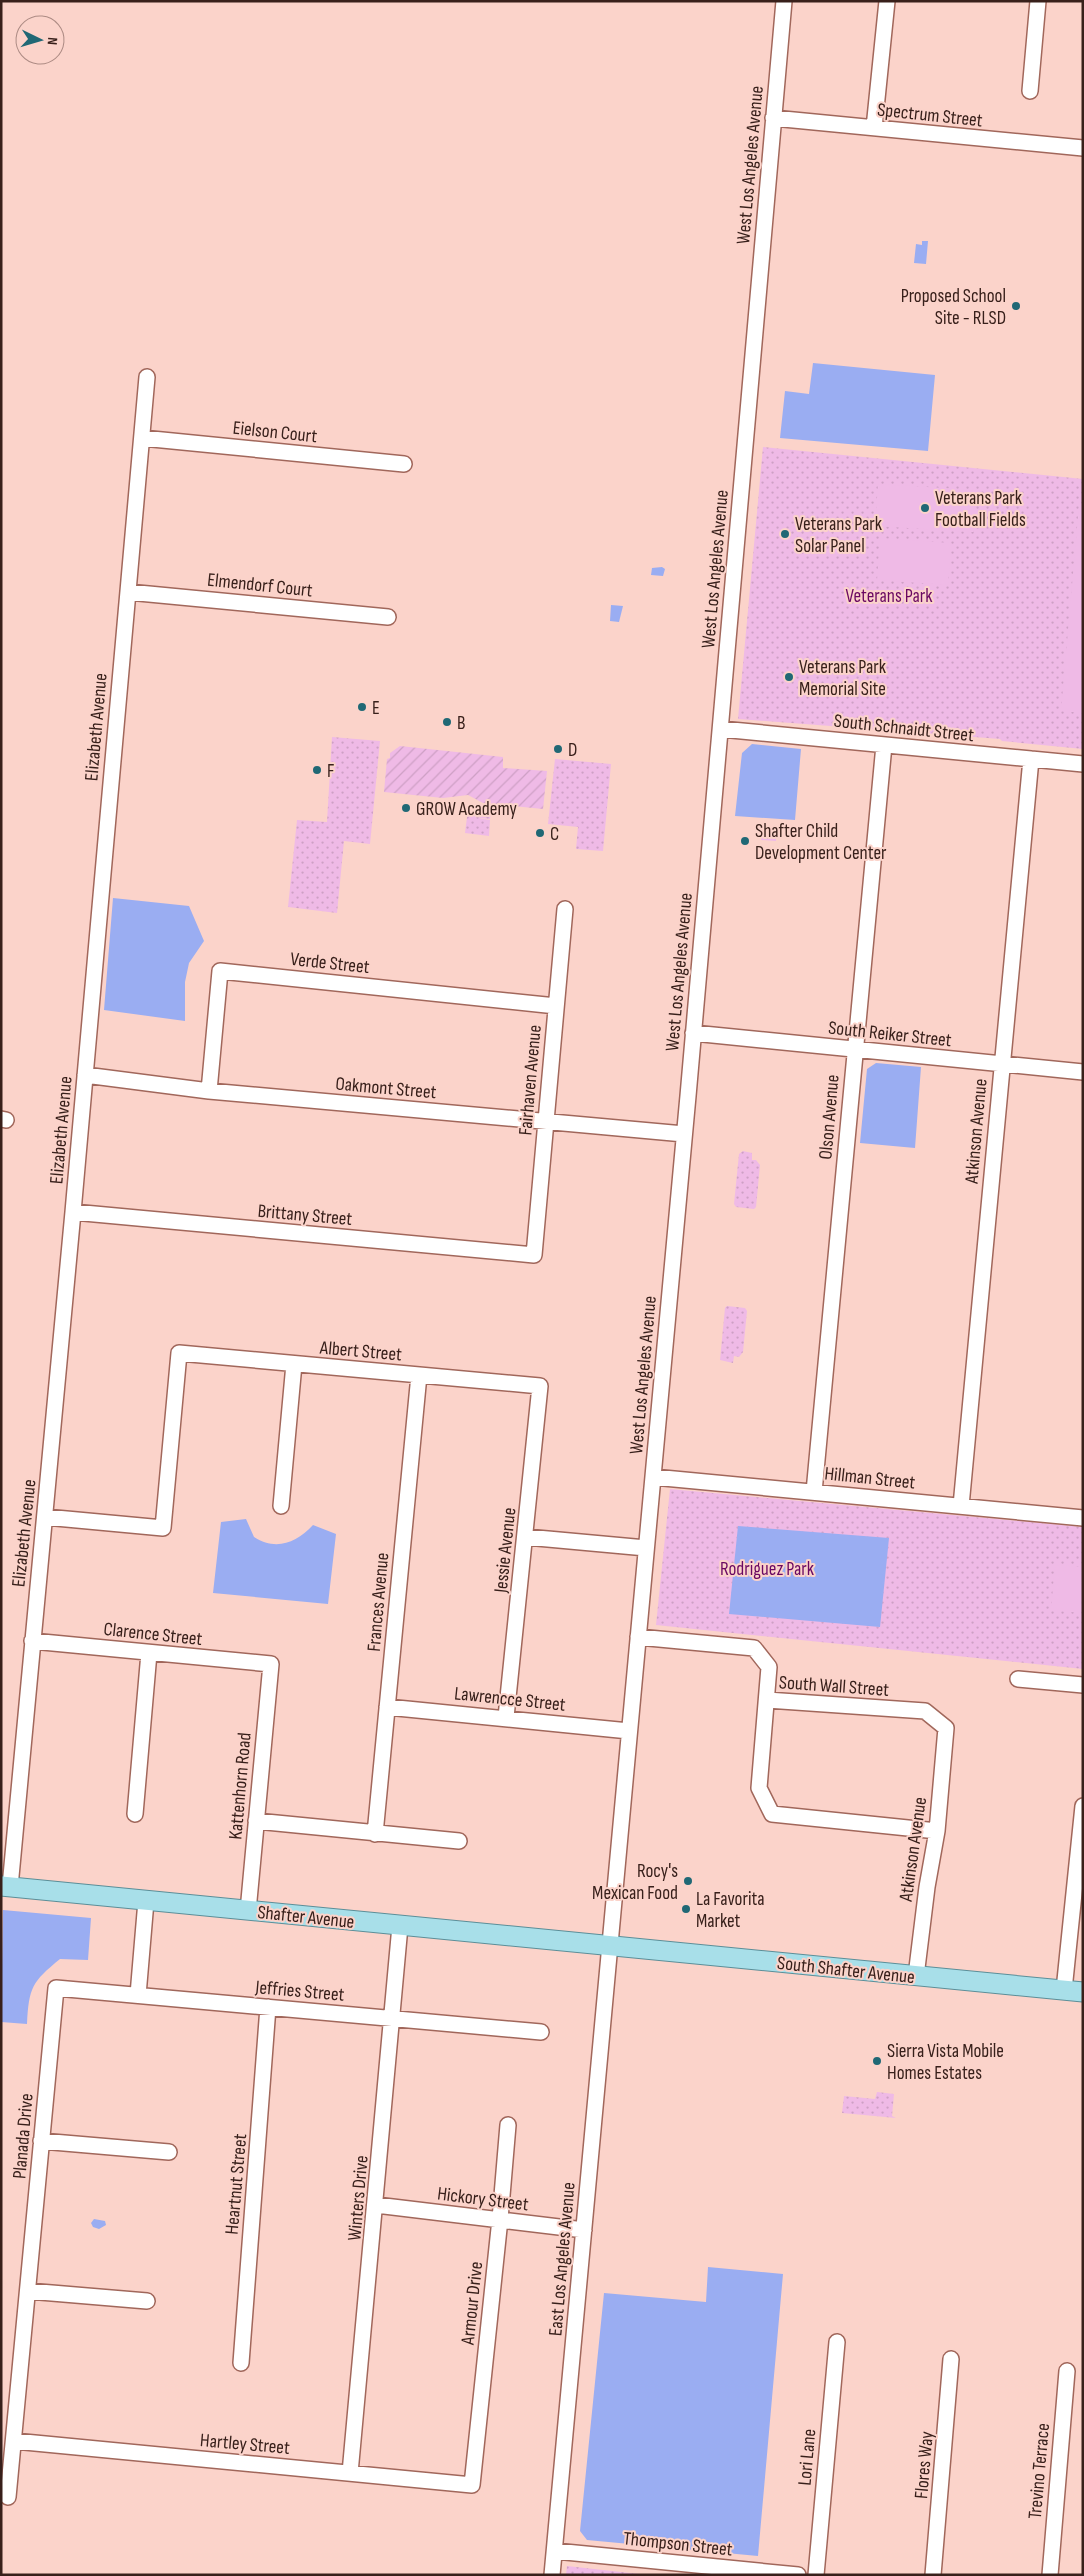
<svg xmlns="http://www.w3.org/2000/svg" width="1084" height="2576" font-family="'Sofia Sans Condensed',sans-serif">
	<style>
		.grass { fill: url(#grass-dots) }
		.garden { fill: url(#garden-furrows) }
		.pitch { fill: #efbae6 }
		.water { fill: #9aadf2 }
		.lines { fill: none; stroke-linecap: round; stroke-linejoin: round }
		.minor-casing { stroke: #a1675b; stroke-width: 18 }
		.major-casing { stroke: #5b8e98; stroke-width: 21 }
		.minor { stroke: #fff; stroke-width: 15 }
		.major { stroke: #a8dfe9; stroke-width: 19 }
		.poi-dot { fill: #206875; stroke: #fbd3ca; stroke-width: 2 }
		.labels { text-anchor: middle; stroke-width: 4; stroke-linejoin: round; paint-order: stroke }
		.street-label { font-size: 19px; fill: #38201b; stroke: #fbd3ca }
		.poi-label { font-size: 19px; fill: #38201b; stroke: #fbd3ca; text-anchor: start }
		.park-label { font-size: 19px; fill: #6a0862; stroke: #fbd3ca }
	</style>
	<defs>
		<pattern id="grass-dots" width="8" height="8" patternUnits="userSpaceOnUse" patternTransform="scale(1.25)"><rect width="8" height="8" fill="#efbae6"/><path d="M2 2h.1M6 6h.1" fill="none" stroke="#cea0c5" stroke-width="1.8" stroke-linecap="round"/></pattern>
		<pattern id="garden-furrows" width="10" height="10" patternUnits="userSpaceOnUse" patternTransform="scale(1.25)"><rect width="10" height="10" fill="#efbae6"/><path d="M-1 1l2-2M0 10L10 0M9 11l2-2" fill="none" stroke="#cea0c5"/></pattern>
	</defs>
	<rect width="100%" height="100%" fill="#fbd3ca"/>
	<path class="grass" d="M763,447L1083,479V749L1002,741L1000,739L738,719Z
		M332,737L380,741L370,844L344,841L337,913L288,907L297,820L327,822Z
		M555,759L611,764L603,851L576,849L578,827L548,824Z
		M468,809L491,811L490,819L473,817L490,820L489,836L465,833Z
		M762,827L777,828L776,841L761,840Z
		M743,1151L752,1153V1160H756L760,1165L756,1207L754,1209L736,1207L734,1204L739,1154Z
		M727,1306L745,1308L747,1311L743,1352L739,1357L734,1356L733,1363L720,1360L725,1308Z
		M670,1489L1083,1527V1669L656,1625Z
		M877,2092L894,2094L892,2116L896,2118L842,2113L844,2096L875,2099Z
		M567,2566L648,2575H566Z"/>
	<path class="garden" d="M400,746L503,757V768L547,771L543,809L483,803L468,795L443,798L384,792L387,759L390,758V753Z"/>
	<path class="pitch" d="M878,484L976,490L973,532L875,526Z
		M1079,505H1083V713L1061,711Z
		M880,538L951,543L948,585L877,580Z
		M1055,1565L1083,1567L1081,1613L1051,1610Z"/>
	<path class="water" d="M922,241H928L926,264L914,263L916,244L922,245Z
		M813,363L935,375L928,451L780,438L785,391L809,394Z
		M662,567L665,569L663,576L651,575L652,568Z
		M611,605L623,606L619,622L610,621Z
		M752,744L801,749L795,820L735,816L742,753Z
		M113,898L189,906L204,941L189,963L185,982V1021L104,1010Z
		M876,1063L921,1067L915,1148L860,1143L867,1069Z
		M246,1519L254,1537C276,1551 296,1543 313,1525L336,1534L328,1604L213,1593L221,1522Z
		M738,1526L889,1538L880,1627L729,1614Z
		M3,1910L91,1918L88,1960L60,1959C32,1982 29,1987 27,2024L1,2022Z
		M94,2219L105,2221L106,2225L99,2229L93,2227L91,2223Z
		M708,2267L783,2274L758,2556L587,2540L580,2531L604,2293L706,2302Z"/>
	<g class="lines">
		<g class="minor-casing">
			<path id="minor" d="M1030,91L1038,1
				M773,118L1083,148
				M874,128L887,1
				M142,438L404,464
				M128,592L388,617
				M721,729L1083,764
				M693,1033L1083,1072
				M85,1075L209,1091L684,1134
				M209,1091L220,971L556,1006
				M1,1119L6,1120
				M73,1212L534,1255L565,909
				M653,1477L1083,1518
				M814,1492L884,745
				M281,1506L294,1364
				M961,1506L1031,759
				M45,1517L163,1528L179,1353L540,1386L506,1717
				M526,1537L646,1548
				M638,1637L754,1648L769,1667L759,1788L772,1814L937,1831
				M32,1641L271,1664L248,1911
				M1018,1679L1083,1685
				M767,1700L925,1711L946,1728L937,1831L927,1887L916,1976
				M387,1707L629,1731
				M135,1814L149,1653
				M256,1821L459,1841
				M375,1834L419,1375
				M10,1887L73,1212L147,377
				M1064,1990L1083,1806
				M138,1995L146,1901
				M41,2141L169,2152
				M376,2205L584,2230
				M28,2291L147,2301
				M241,2363L268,2007
				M14,2441L472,2485L500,2219L508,2125
				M350,2473L400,1926
				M8,2497L56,1988L541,2032
				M555,2551L798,2575
				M552,2575L688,1096L784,1
				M816,2575L837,2342
				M933,2575L951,2359
				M1050,2575L1067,2371"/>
		</g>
		<g class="major-casing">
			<path id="major" d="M1,1886L1083,1992"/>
		</g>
		<use href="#minor" class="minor"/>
		<use href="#major" class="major"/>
	</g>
	<g class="poi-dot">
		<circle cx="1016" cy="306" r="5"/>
		<circle cx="925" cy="508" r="5"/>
		<circle cx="785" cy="534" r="5"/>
		<circle cx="789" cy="677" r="5"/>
		<circle cx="362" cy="707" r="5"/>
		<circle cx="447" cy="722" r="5"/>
		<circle cx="558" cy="749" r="5"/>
		<circle cx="317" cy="770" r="5"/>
		<circle cx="406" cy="808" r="5"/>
		<circle cx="540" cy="833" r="5"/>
		<circle cx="745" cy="841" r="5"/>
		<circle cx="688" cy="1881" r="5"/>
		<circle cx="686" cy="1909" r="5"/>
		<circle cx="877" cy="2061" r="5"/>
	</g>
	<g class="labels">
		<g class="street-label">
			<text transform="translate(930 114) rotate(6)" y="7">Spectrum Street</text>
			<text transform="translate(749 165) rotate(-85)" y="7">West Los Angeles Avenue</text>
			<text transform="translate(275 431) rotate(6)" y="7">Eielson Court</text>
			<text transform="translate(714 569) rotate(-85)" y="7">West Los Angeles Avenue</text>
			<text transform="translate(260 584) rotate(6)" y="7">Elmendorf Court</text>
			<text transform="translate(95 727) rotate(-85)" y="7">Elizabeth Avenue</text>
			<text transform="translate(904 727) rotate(6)" y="7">South Schnaidt Street</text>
			<text transform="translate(330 962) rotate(6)" y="7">Verde Street</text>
			<text transform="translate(678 972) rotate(-85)" y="7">West Los Angeles Avenue</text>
			<text transform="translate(890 1033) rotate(6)" y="7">South Reiker Street</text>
			<text transform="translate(529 1080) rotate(-85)" y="7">Fairhaven Avenue</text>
			<text transform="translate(386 1087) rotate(5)" y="7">Oakmont Street</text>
			<text transform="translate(828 1117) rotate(-85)" y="7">Olson Avenue</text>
			<text transform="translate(60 1130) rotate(-85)" y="7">Elizabeth Avenue</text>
			<text transform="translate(975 1131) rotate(-85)" y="7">Atkinson Avenue</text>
			<text transform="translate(305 1214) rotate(5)" y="7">Brittany Street</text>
			<text transform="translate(361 1350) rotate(5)" y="7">Albert Street</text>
			<text transform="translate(642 1375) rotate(-85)" y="7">West Los Angeles Avenue</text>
			<text transform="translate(870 1477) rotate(6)" y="7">Hillman Street</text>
			<text transform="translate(23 1533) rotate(-84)" y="7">Elizabeth Avenue</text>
			<text transform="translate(504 1550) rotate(-84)" y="7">Jessie Avenue</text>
			<text transform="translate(377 1602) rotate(-85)" y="7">Frances Avenue</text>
			<text transform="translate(153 1633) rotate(6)" y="7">Clarence Street</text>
			<text transform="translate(834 1685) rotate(4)" y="7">South Wall Street</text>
			<text transform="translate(510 1698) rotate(6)" y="7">Lawrencce Street</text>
			<text transform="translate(239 1786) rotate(-85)" y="7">Kattenhorn Road</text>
			<text transform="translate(912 1849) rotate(-82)" y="7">Atkinson Avenue</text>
			<text transform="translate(306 1916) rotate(6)" y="7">Shafter Avenue</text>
			<text transform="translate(846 1969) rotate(6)" y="7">South Shafter Avenue</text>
			<text transform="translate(300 1990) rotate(5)" y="7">Jeffries Street</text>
			<text transform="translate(22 2136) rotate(-85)" y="7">Planada Drive</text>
			<text transform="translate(235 2184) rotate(-85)" y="7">Heartnut Street</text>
			<text transform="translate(357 2198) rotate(-85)" y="7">Winters Drive</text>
			<text transform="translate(483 2198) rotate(7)" y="7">Hickory Street</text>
			<text transform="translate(561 2259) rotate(-85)" y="7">East Los Angeles Avenue</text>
			<text transform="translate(471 2303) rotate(-84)" y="7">Armour Drive</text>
			<text transform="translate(245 2443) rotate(5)" y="7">Hartley Street</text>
			<text transform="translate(806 2457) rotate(-85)" y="7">Lori Lane</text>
			<text transform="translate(923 2465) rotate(-85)" y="7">Flores Way</text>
			<text transform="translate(1038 2471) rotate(-85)" y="7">Trevino Terrace</text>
			<text transform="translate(678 2543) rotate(6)" y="7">Thompson Street</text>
		</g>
		<g class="poi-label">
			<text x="1006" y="302" text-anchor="end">Proposed School<tspan x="1006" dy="22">Site - RLSD</tspan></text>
			<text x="935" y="504">Veterans Park<tspan x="935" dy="22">Football Fields</tspan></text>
			<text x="795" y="530">Veterans Park<tspan x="795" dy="22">Solar Panel</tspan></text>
			<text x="799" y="673">Veterans Park<tspan x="799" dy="22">Memorial Site</tspan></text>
			<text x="372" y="714">E</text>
			<text x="457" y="729">B</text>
			<text x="568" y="756">D</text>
			<text x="327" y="777">F</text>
			<text x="416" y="815">GROW Academy</text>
			<text x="755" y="837">Shafter Child<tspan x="755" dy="22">Development Center</tspan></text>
			<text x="550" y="840">C</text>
			<text x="678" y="1877" text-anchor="end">Rocy's<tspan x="678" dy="22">Mexican Food</tspan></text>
			<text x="696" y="1905">La Favorita<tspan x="696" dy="22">Market</tspan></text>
			<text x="887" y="2057">Sierra Vista Mobile<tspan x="887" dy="22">Homes Estates</tspan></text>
		</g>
		<g class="park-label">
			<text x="889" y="602">Veterans Park</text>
			<text x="767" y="1575">Rodriguez Park</text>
		</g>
	</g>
	<rect width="1084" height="2576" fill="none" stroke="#38201b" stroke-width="5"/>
	<g transform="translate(40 40) rotate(95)"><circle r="24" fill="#fbd3ca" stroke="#ad8b84"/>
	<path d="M0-4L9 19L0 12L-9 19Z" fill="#206875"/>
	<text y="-8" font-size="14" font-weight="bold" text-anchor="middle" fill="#38201b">N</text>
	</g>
</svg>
